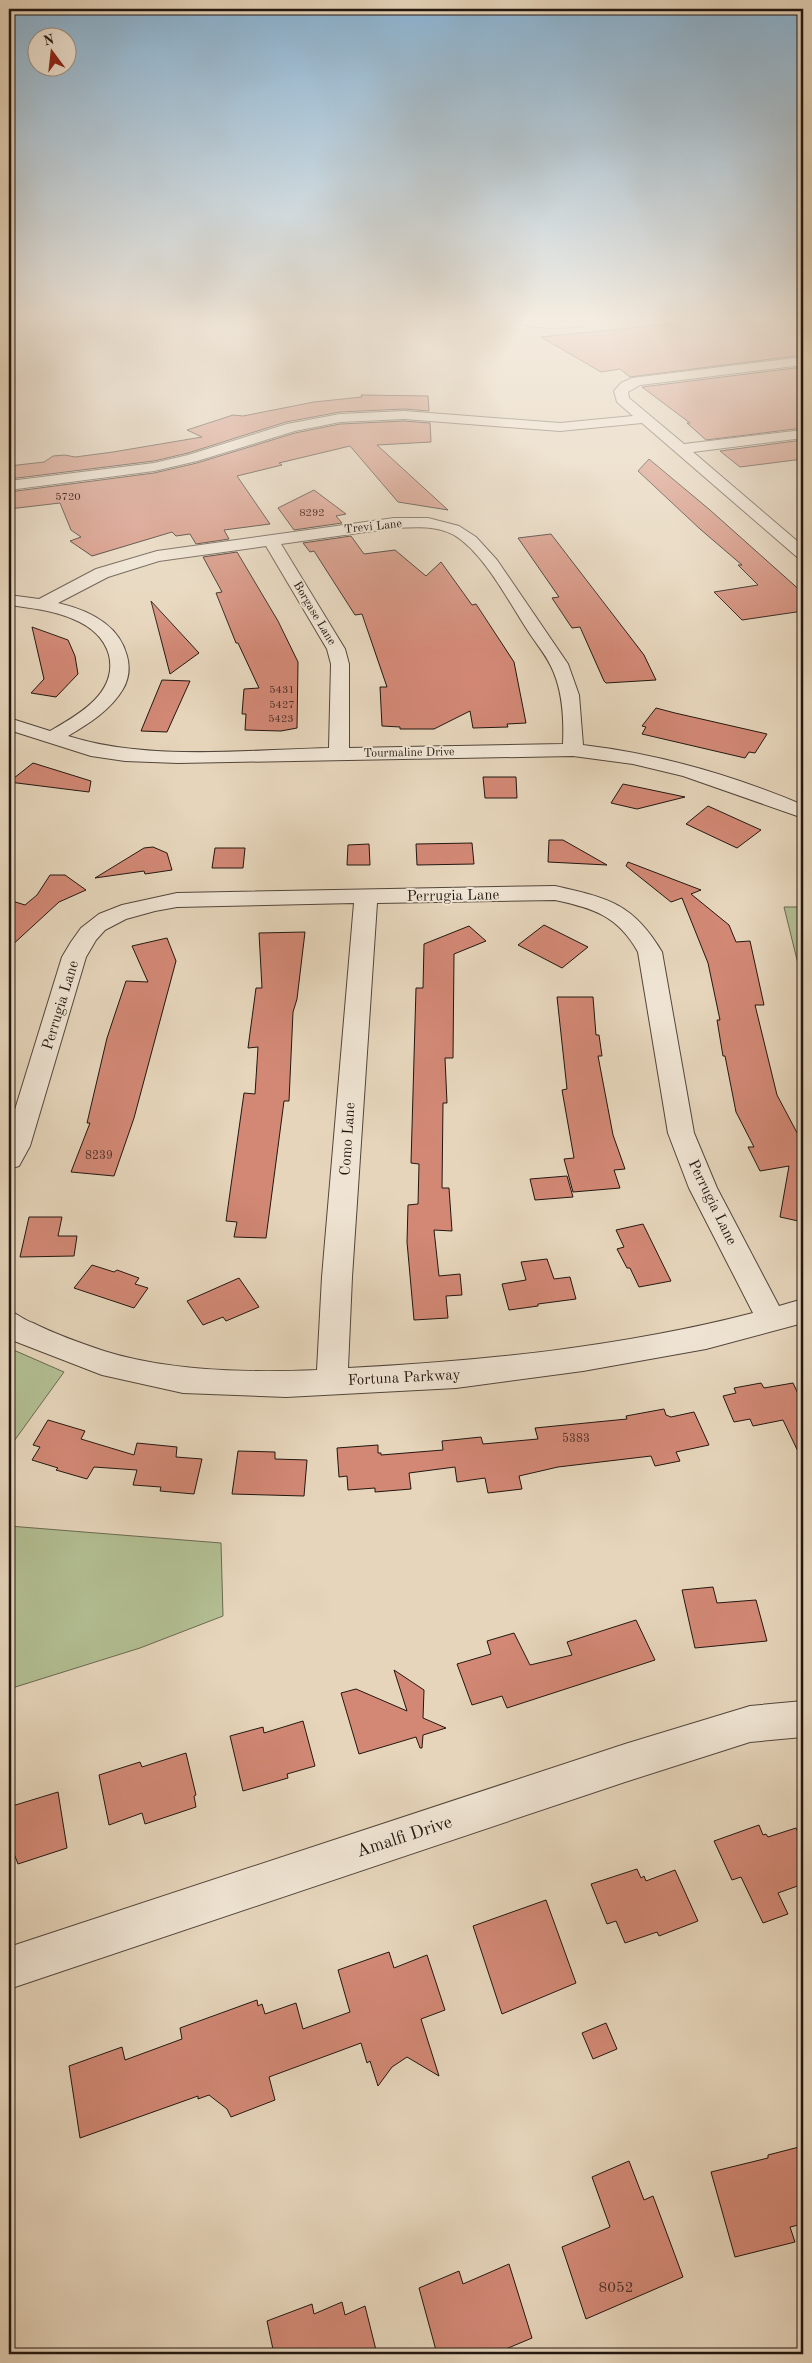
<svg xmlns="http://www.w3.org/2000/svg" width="812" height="2363" font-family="'Old Standard TT',serif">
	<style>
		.green { fill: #b2be92; stroke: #6a6a51 }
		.building { fill: #d28875; stroke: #221710 }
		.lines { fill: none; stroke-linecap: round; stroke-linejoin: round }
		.minor-casing { stroke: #53463b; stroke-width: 2 }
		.minor { fill: #efe4d3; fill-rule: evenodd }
		.labels { text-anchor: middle; stroke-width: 4; stroke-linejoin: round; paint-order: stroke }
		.far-number-label { font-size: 11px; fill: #4e3329 }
		.far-street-label { font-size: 12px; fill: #221710; stroke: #efe4d3 }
		.number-label { font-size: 12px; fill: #4e3329 }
		.street-label { font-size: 15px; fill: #221710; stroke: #efe4d3 }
		.near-number-label { font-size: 15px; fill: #4e3329 }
		.near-street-label { font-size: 18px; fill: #221710; stroke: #efe4d3 }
	</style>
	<rect width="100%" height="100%" fill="#e6d5bb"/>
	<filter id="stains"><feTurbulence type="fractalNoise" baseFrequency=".004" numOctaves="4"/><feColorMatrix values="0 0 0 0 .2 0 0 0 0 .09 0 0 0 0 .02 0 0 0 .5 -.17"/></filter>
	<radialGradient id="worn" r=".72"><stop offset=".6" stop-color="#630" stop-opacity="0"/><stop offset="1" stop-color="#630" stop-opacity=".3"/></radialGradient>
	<path class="green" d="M784,907H803V984Z
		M9,1348L64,1372L9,1448Z
		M9,1526L221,1543L223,1616L140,1648L9,1689Z"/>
	<path class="building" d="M699,321H803V355L630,377L620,369L601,372L541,337Z
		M803,367V428L706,440L687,423H690L642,387Z
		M361,395L428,396L429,411L404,409L340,412L286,422L188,453L154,461L9,479V466L44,462L53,456L65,455L75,457L113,452L202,437L187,430L233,415L243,416L314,402L362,397Z
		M404,421L430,423L431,442L377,445L448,510L398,502L350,446L279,463L282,465L237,476L270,524L224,530L229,539L196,544L190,534L176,536L172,532L92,556L70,541L81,537L71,530L60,503L9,509V492L154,473L197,463L295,433L340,424Z
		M803,440V459L740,467L720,451Z
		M649,459L710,510L803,593V611L742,620L714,592L758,585L738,565H742L700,529L638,471Z
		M314,490L346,514L336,516L342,523L294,530L278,508Z
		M551,534L644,655L656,680L606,683L604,681L580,627L572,628L552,598L559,597L518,538Z
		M351,536L364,554L395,550L426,576L441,562L472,605L476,604L514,662L526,723L507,724L508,727L473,728L470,711L434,729H400V727L382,726L380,687H387L362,614L355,615L314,551L310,552L303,543Z
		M237,552L278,621L298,662L297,728L281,731L245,730L246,714H242L244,689L259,688L238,643H236L216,593L222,592L203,557Z
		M151,601L199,653L170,674Z
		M32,627L68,640L75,656L78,674L56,697L31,693L44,679Z
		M162,680L190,681L167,732L141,731Z
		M656,708L675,713L767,734L755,753L749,752L745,758L642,734L646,727L642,726Z
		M33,763L91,781L89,792L9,782Z
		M483,777H516L517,798H485Z
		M623,784L685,797L637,809L611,803Z
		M708,806L761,830L737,848L686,824Z
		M549,840H563L607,865L548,862Z
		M472,843L474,864L417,865L416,844Z
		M369,844L370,865H347L348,845Z
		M153,847L167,853L172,870L145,874L144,871L95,878L144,848Z
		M215,848H245L243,868H212Z
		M628,862L701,890L691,894L729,925L736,942L750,941L764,1005H755L777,1095L803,1144V1222L780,1217L789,1166L760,1171L748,1147H754L736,1112L725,1056H723L717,1020H720L708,963L682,898L671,902L626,866Z
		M50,875H65L86,890L59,902L9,948V900L25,905L37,895Z
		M544,925L588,947L562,968L518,945Z
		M469,926L486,941L454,954L453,1058H445L447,1103H443L442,1188H449L452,1231L434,1230L439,1276L460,1274L462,1295L446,1296L448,1318L414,1320L407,1242L408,1205L418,1204L419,1164L411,1163L416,988H423L424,944Z
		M305,932L297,999L293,1012L289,1101H284L266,1238L234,1237L237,1222L226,1221L244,1093L255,1094L258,1047L248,1048L256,988H262L259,933Z
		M167,938L176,961L134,1118L114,1176L71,1172L90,1123H87L107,1038L126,981L148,982L132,946Z
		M557,997H593L596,1035H599L602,1056H598L613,1135L625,1169L614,1170L620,1188L573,1192L564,1159L574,1158L562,1090L567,1089Z
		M567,1176L573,1197L535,1200L530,1179Z
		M29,1217H62L58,1236H77L74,1256L20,1257Z
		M643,1224L671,1281L639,1287L630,1268H627L617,1249L624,1247L616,1230Z
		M547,1259L554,1279L570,1277L576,1299L538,1304V1306L509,1310L502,1284L526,1280L521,1262Z
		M92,1265L114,1272L117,1270L139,1278L135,1284L148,1288L134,1308L74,1288Z
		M239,1278L259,1307L226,1321L223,1317L203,1325L187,1301Z
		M761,1383L764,1388L793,1383L803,1404V1462L783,1420L753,1426L750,1419L734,1422L723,1396L736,1393L734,1388Z
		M664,1409L666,1415L671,1417L694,1412L709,1445L676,1452L680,1461L655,1466L651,1456L558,1467L519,1476L522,1489L488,1493L485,1478L457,1482L455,1467L409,1473L411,1489L375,1492V1488L348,1490L347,1476L339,1477L337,1448L378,1445V1453H381V1455L443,1450L442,1441L481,1437L483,1444L538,1439L535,1428L627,1419L626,1416Z
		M48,1420L85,1431L81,1439L134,1455L137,1443L177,1447L176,1457L202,1459L194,1494L160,1491L161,1487L133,1485L137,1470L94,1467L87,1479L56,1470L58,1468L32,1460L40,1447L33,1445Z
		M238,1451L275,1452V1459L307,1460L304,1496L232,1494Z
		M713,1587L717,1603L756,1600L767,1641L695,1648L682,1590Z
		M636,1620L655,1660L507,1708L502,1696L472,1705L457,1664L491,1654L487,1641L514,1633L530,1665L572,1655L567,1642Z
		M394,1670L424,1690L423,1718L446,1728L423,1735L422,1748H420L416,1737L359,1754L341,1693L356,1689L407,1711Z
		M303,1721L315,1766L287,1774L288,1778L243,1791L230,1736L263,1727L264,1733Z
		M186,1753L196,1795L194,1796L196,1807L145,1824L142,1813L109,1825L99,1775L140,1762L142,1767Z
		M58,1792L67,1848L18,1864L13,1851L9,1852V1807Z
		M759,1825L763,1835L766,1834L768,1837L796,1828L803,1843V1884L778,1893L788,1914L763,1923L741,1877L732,1880L714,1841Z
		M637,1869L641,1878L644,1876L646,1881L675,1870L698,1921L659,1936L657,1932L625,1943L616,1921L607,1924L591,1884Z
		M546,1900L576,1983L502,2014L473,1926Z
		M389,1952L394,1968L427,1955L445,2010L421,2019L439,2076L407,2057L392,2067L378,2086L370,2061L367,2063L361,2043L269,2077L275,2100L231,2117L227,2109L209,2095L198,2099V2096L80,2138L69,2066L122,2047L125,2060L182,2039L180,2028L257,2000L258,2006L262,2004L265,2014L296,2003L303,2029L350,2012L338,1970Z
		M606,2023L617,2049L593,2059L582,2033Z
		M803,2146V2224L790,2227L795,2242L735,2257L711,2172L768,2158V2155Z
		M629,2161L644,2200L653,2196L683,2277L586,2319L562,2247L610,2227L592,2177Z
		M509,2264L532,2338L494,2354H437L419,2288L459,2271L463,2284Z
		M342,2302L345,2315L365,2306L377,2354H274L267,2321L312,2304L314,2314Z"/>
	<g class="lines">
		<g class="minor-casing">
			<path id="minor" d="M515,321H594C584,330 525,330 515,321Z
				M803,357V365L640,385L628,392L629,398L684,444L803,430V438L693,452L803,546V559L797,557L642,423L560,431L404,419L340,422L295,431L197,461L154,471L9,490V481L154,463L188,455L287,424L340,414L404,411L560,423L633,416L617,402L614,391L621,383L632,378Z
				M394,518H428L459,526L476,537L497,560L568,664L579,695L583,745C659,754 732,775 803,805V818L683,776L633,764L573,756L178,763L125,761L91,756L9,730V718L50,731C78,715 118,693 109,655C104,637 90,626 73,619C53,610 30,608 9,605V595L39,599L96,569L157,551ZM394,528C414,527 436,525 454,535C484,553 509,602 528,631C537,645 548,657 554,673C563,695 564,720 563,744L349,748V664L345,649L281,544ZM266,546L327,649L331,664L329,748C247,750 146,761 68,736C88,724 111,710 123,689C129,679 130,667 127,656C119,624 88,610 58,603L108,577L159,561Z
				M555,886C608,898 633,903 662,952L694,1133L717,1188L779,1306L803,1299V1323L706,1349L583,1371L456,1388L286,1397L183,1393L102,1375L9,1339V1311C18,1314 24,1320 33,1323C55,1334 80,1343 104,1351C167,1371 251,1373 317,1370L322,1277L354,903L177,907L155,911L126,919L105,930L96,940L86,957L30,1146L19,1166L9,1169V1129L62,957L71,942L81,928L99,914L122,905L177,893ZM555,900C593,908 618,916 638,952L668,1133L689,1188L753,1313C621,1347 484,1361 348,1368L352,1277L377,903Z
				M803,1701V1737L750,1742L625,1782L9,1989V1947L625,1744L750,1706Z"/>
		</g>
		<use href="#minor" class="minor"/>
	</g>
	<linearGradient id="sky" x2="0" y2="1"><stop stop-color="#89b5d6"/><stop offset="0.49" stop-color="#f4ece0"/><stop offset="1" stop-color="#f4ece0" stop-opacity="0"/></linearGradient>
	<rect width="812" height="652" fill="url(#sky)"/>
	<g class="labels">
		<g class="far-number-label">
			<text x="68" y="500">5720</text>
			<text x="312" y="516">8292</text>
			<text x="282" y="693">5431</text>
			<text x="282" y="708">5427</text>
			<text x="281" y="722">5423</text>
		</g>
		<g class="far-street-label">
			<text transform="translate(373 526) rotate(-6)" y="4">Trevi Lane</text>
			<text transform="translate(315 613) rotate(59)" y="4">Borgase Lane</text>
			<text transform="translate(409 752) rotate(-1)" y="4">Tourmaline Drive</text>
		</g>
		<g class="number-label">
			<text x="99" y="1159">8239</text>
			<text x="576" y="1442">5383</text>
		</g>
		<g class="street-label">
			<text transform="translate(453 895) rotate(-1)" y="5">Perrugia Lane</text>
			<text transform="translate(60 1005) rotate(-73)" y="5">Perrugia Lane</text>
			<text transform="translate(347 1139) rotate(-86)" y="5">Como Lane</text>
			<text transform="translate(713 1202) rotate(64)" y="5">Perrugia Lane</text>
			<text transform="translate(404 1377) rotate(-3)" y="5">Fortuna Parkway</text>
		</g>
		<g class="near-number-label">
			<text x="616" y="2292">8052</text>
		</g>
		<g class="near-street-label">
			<text transform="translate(404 1836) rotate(-18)" y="6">Amalfi Drive</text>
		</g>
	</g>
	<rect width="812" height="2363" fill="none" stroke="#e6d5bb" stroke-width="30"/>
	<rect x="10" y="10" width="792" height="2343" fill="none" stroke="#221710" stroke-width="2.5"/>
	<rect x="15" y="15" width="782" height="2333" fill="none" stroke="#221710"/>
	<g transform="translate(52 52) rotate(345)"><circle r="24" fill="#efe4d3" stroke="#9d9285"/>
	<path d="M0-4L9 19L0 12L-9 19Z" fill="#8f2418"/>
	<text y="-8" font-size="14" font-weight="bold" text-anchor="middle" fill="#221710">N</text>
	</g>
	<rect width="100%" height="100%" filter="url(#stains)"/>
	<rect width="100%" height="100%" fill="url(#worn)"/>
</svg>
